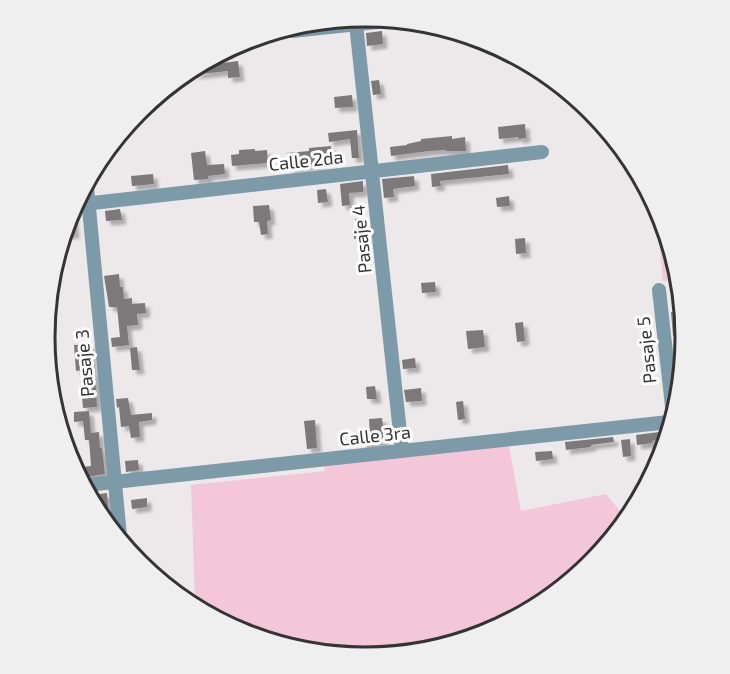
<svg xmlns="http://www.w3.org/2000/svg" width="730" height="674" font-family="'Exo 2',sans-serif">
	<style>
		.green { fill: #f4c7d8 }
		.building { fill: #7d797a; filter: url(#shadow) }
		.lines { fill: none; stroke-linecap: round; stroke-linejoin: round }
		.minor { stroke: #7d9aa9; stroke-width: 14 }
		.labels { text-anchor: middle; stroke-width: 6; stroke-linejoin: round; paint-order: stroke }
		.street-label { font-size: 18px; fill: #353434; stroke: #fff }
		.rim { fill: none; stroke: #353434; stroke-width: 3 }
	</style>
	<defs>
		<filter id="shadow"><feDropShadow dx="4.5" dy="4.5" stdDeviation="1.5" flood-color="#0004"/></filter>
	</defs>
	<rect width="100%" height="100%" fill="#ede8ea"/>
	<path class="green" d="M656,207L661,215L674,280L663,281Z
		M507,436L521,511L606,494L624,516L591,564L487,633L365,657L242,633L195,602L191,485L325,471L324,461Z"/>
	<path class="building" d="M382,31L383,44L367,46L366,33Z
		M222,54L223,63L238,61L240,77L228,78V71L192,75Z
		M379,80L381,94L373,95L371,81Z
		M352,95L353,107L335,108L334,97Z
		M525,124L526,138L519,139L518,137L499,139L498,127Z
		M357,130L359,158H352L350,139L329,142L328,133Z
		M452,136V139L465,137L466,151H446V150L429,151L391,156L390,147L407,145V144L421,141V139Z
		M331,146L332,160L318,162V164L308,165V166L289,168L287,153L309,151V148Z
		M255,149V151L267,150L268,163L232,166L231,155L239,154V150Z
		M205,151L207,165L224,164L225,174L208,176V179L194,180L191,153Z
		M508,165L509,174L440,181L441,186L432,187L431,174Z
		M153,174L154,184L132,186L131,176Z
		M414,176L415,186L393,189L394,197L384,198L382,179Z
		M363,181V192L349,193L350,205L342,206L340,184Z
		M326,189L328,202L318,203L317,190Z
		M509,196L510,206L497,207L496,198Z
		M269,205L271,220L267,221L268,234L261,235L259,222H254L253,206Z
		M120,209L122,220L106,221L105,211Z
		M70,212L73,214L75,234L65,235Z
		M364,218L366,237L354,239V229H356L355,219Z
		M525,238L526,253L516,254L515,239Z
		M119,274L120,287H123L124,299L132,298V304L145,303L146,313L137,314L138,325L127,326L129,345L112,347L111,338L120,337L117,307H109L104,276Z
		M435,282L436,292L422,293L421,283Z
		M671,312H676L680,336H673Z
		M523,322L525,341L517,342L515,323Z
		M483,330L485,347L468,349L466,331Z
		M90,344L93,373H95L97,407L83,408L82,396H84L83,385H85L84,370L76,371L74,345Z
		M137,347L140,370H132L130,348Z
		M415,358L416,368L403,369L402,360Z
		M375,386L377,399H367L366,387Z
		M421,388L422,401L406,402L404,390Z
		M128,398L131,415L152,413V420L139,422L140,437L131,438L129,426L121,427L119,407L117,408L116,399Z
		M463,401L465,419L458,420L456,402Z
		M89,411L91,433L99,432L100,448H102L105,474L81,478L74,468L91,466L89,440H85L83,421L74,422V412Z
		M382,418L385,442L362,444L361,436L370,435L369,419Z
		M315,420L317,448L307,449L304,421Z
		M667,431L665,439L652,441L653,443L637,445L636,435Z
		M613,437L614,442L591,445V447L566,450L565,442Z
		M630,439L631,456L623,457L621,440Z
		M552,451L553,459L536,461L535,452Z
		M138,460L139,470L126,472L125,461Z
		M107,493L109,520L92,495Z
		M147,498V507L132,509L131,500Z"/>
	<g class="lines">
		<path class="minor" d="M356,24L402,451
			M292,31L386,21
			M87,187L120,536
			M75,205L542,152
			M659,290L672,406
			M86,485L669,422"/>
	</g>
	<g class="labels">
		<g class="street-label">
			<text transform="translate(306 161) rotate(-6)" y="6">Calle 2da</text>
			<text transform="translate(362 239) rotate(-96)" y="6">Pasaje 4</text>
			<text transform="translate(647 350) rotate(-96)" y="6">Pasaje 5</text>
			<text transform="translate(85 363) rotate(-95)" y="6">Pasaje 3</text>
			<text transform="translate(375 436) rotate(-6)" y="6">Calle 3ra</text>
		</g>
	</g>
	<path d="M0 0H730V674H0ZM55 337a310 310 0 1 1 620 0a310 310 0 1 1-620 0Z" fill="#efefef" fill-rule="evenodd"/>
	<path class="rim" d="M55 337a310 310 0 1 1 620 0a310 310 0 1 1-620 0Z"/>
</svg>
